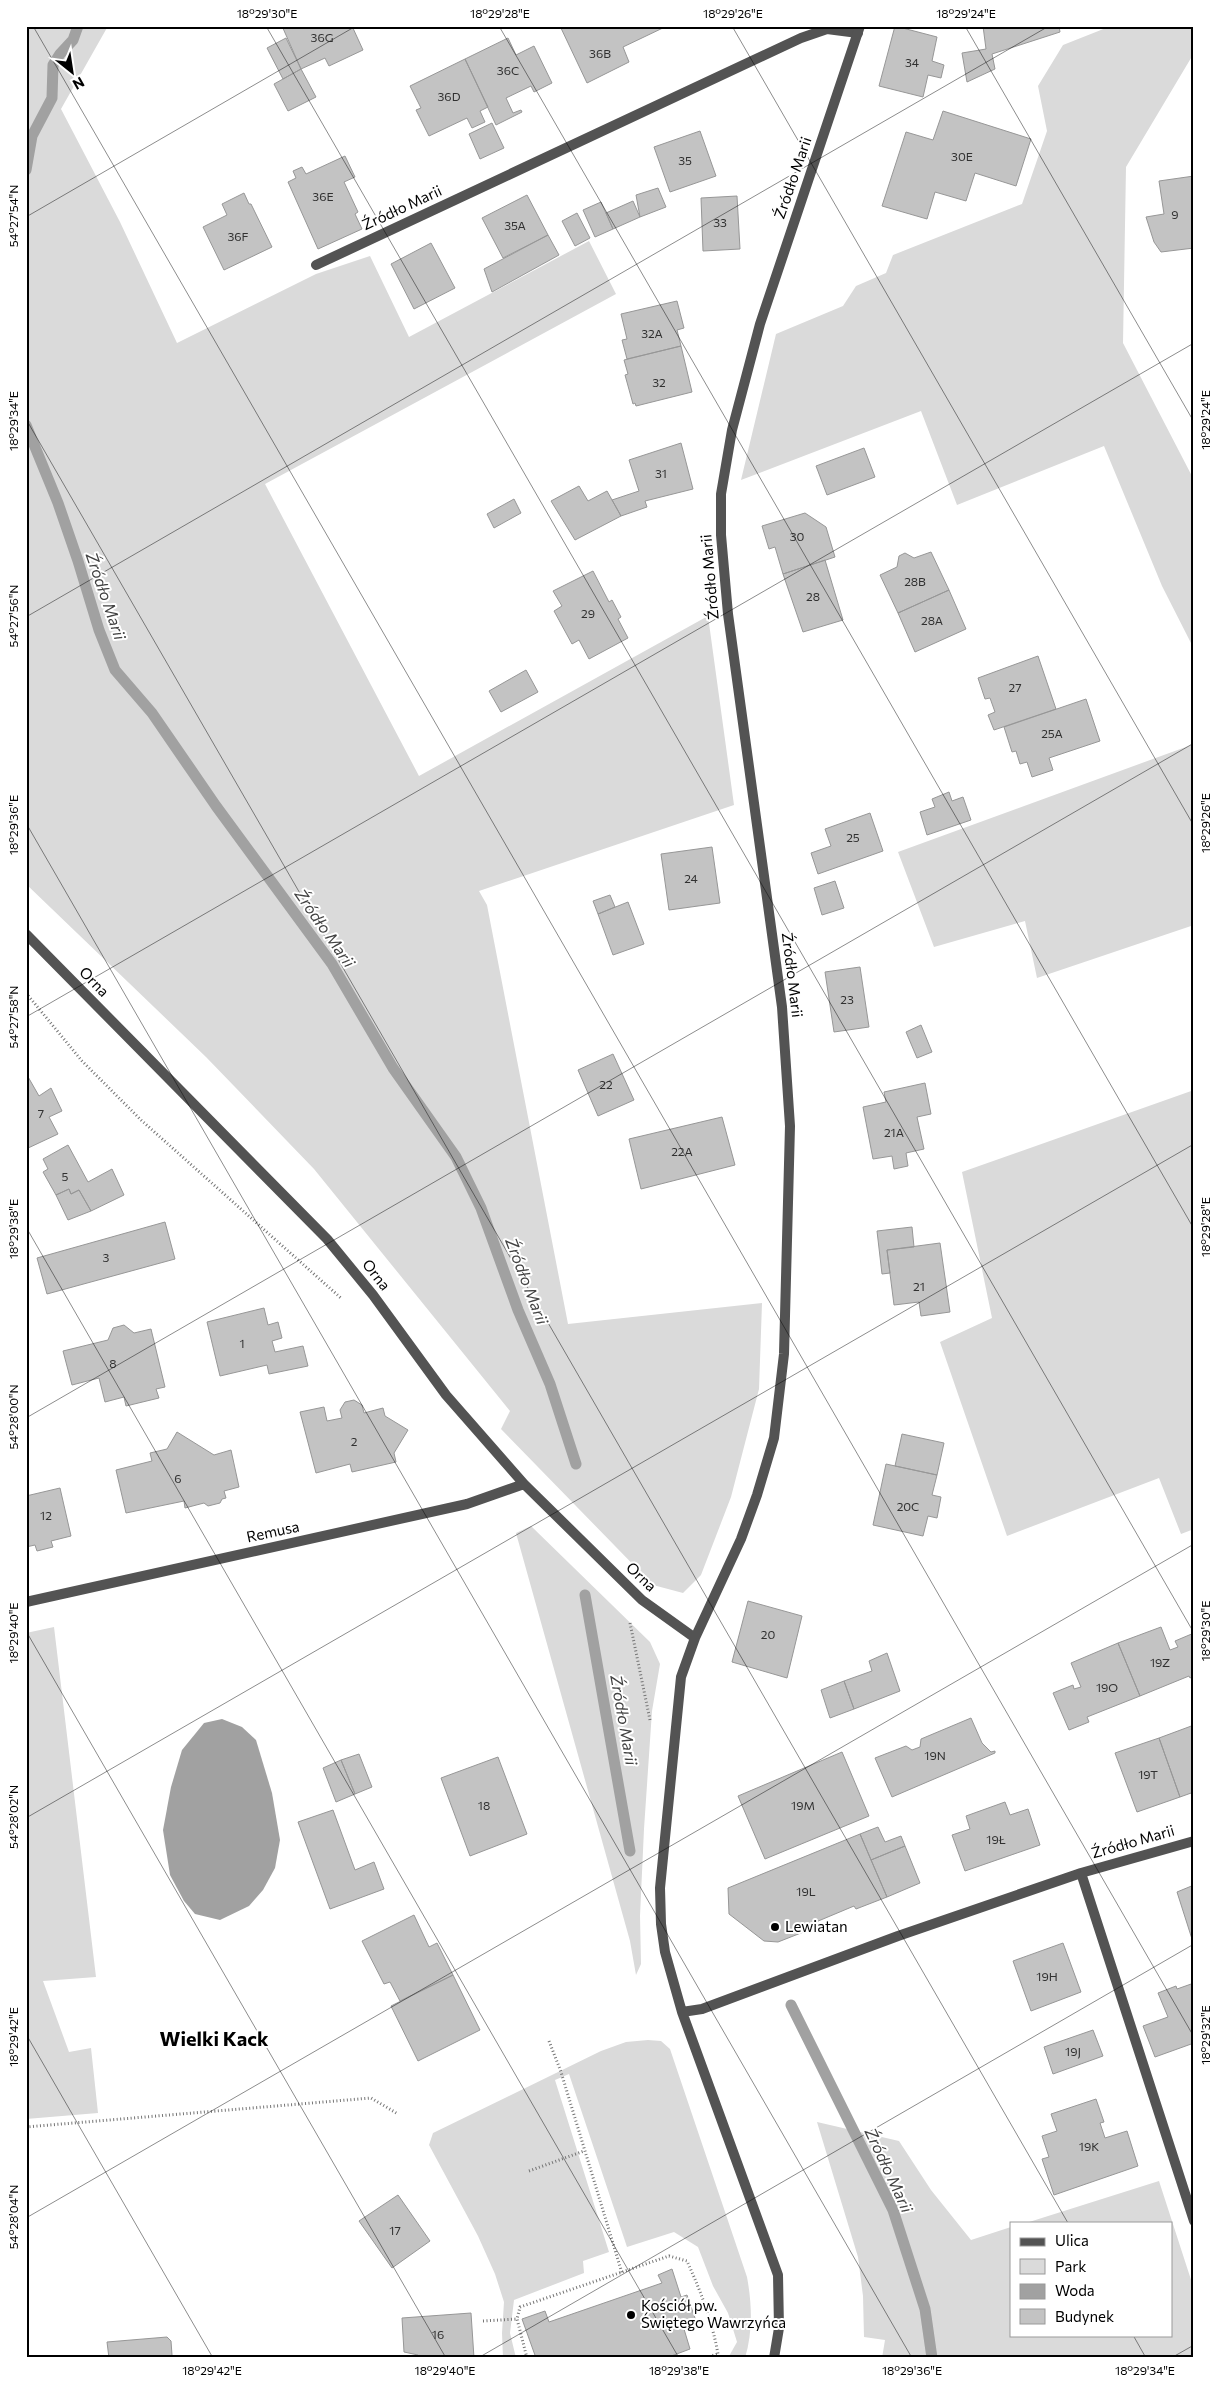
<svg xmlns="http://www.w3.org/2000/svg" width="1220" height="2384" font-family="Commissioner,sans-serif">
	<style>
		.green { fill: #dadada }
		.water { fill: #a1a1a1 }
		.lines { fill: none; stroke-linecap: round; stroke-linejoin: round }
		.stream { stroke: #a1a1a1; stroke-width: 11 }
		.building { fill: #c3c3c3; stroke: #979797 }
		.path { stroke: #757575; stroke-width: 3; stroke-dasharray: 1 2.5; stroke-linecap: butt }
		.service { stroke: #535353; stroke-width: 10 }
		.minor { stroke: #535353; stroke-width: 10 }
		.ticks { fill: none; stroke: #000; stroke-width: 1; stroke-opacity: 0.45 }
		.poi-dot { fill: #000; stroke: #fff; stroke-width: 2 }
		.labels { text-anchor: middle; stroke-width: 4; stroke-linejoin: round; paint-order: stroke }
		.number-label { font-size: 12px; fill: #313131 }
		.street-label { font-size: 15px; fill: #000; stroke: #fff }
		.poi-label { font-size: 15px; fill: #000; stroke: #fff; text-anchor: start }
		.water-label { font-size: 16px; font-style: italic; fill: #424242; stroke: #fff }
		.district-label { font-size: 20px; font-weight: bold; fill: #000; stroke: #fff }
		.neatline { fill: none; stroke: #000; stroke-width: 2 }
		.ticks-label { font-size: 12px; text-anchor: middle; fill: #000 }
	</style>
	<rect width="100%" height="100%" fill="#fff"/>
	<path class="green" d="M26,26H108L61,109L120,222L177,343L316,274L370,256L409,337L589,241L616,294L265,484L419,776L708,616L734,805L479,891L487,905L568,1324L762,1303L759,1389L731,1497L701,1575L683,1593L653,1585L501,1429L510,1411L314,1169L206,1057L26,884Z
		M1111,26H1194V53L1126,167L1123,343L1194,480V649L1162,586L1104,446L957,505L921,411L741,480L776,334L843,306L856,286L886,273L893,255L1022,204L1047,131L1038,86L1063,45Z
		M1194,744V925L1037,978L1025,921L934,947L898,852Z
		M1194,1090V1529L1181,1534L1159,1478L1007,1536L940,1342L992,1318L962,1172Z
		M531,1526L650,1642L660,1664L652,1711L644,1829L640,1916L641,1964L636,1975L630,1941L516,1533Z
		M54,1627L96,1977L43,1981L69,2052L91,2048L98,2113L26,2119V1633Z
		M648,2040L661,2041L670,2049L747,2277C752,2304 753,2332 745,2358H728L737,2342L728,2313L713,2286L698,2247L674,2232L627,2247L569,2074L555,2080L609,2252L583,2261L584,2273L514,2300L510,2333L516,2358H503L502,2333L504,2302L495,2274L478,2236L429,2145L433,2133L601,2051L626,2042Z
		M817,2122L899,2141L931,2190L971,2240L1011,2227V2335H1171V2223H1026L1159,2181L1194,2289V2358H882L885,2340L864,2337L863,2296L858,2257Z"/>
	<path class="water" d="M222,1719L242,1727L256,1740L272,1793L280,1840L275,1868L263,1890L249,1906L220,1920L195,1914L184,1901L170,1875L163,1830L171,1787L182,1750L204,1723Z"/>
	<g class="lines">
		<path class="stream" d="M26,170L32,136L52,98L53,65L60,54L73,40L78,26
			M26,425L58,503L78,561L99,630L115,670L152,713L216,806L332,964L393,1068L456,1157L481,1208L518,1310L550,1384L576,1464
			M585,1595L630,1851
			M791,2005L893,2210L925,2309L932,2358"/>
	</g>
	<path class="building" d="M282,26H352L363,50L329,66L325,58L301,69Z
		M560,26H667L623,47L629,62L587,83Z
		M895,26L937,37L932,61L944,65L941,78L928,75L923,97L879,86Z
		M983,26H1059L1060,32L992,54L995,69L967,82L962,53L986,49Z
		M286,38L301,69L283,79L267,48Z
		M508,38L516,55L534,46L552,83L534,92L531,86L506,98L513,113L521,110L522,112L496,125L465,59Z
		M465,59L488,107L480,111L485,122L472,128L467,118L429,136L416,110L421,108L410,86Z
		M301,69L316,97L288,111L274,84Z
		M943,111L1031,139L1016,186L975,173L966,201L935,192L927,219L882,206L906,132L933,140Z
		M492,123L504,148L480,159L469,134Z
		M700,131L716,176L670,192L654,147Z
		M345,156L355,177L344,182L358,212L355,214L362,229L318,249L288,182L296,178L293,171L302,167L306,174Z
		M1194,176V248L1161,252L1154,242L1146,217L1164,214L1159,181Z
		M658,188L666,207L640,217L636,195Z
		M244,193L249,204H251L272,247L224,270L203,227L227,215L222,204Z
		M527,195L548,235L503,258L482,218Z
		M737,196L740,249L703,251L701,198Z
		M633,201L640,217L613,229L606,213Z
		M601,202L613,229L595,237L583,210Z
		M577,213L590,238L575,246L562,221Z
		M548,235L559,255L492,292L484,269Z
		M431,243L455,288L414,309L391,264Z
		M677,301L684,328L677,330L681,346L627,359L622,340L627,339L621,314Z
		M681,346L692,392L636,406L635,403L633,404L625,375L628,374L624,360Z
		M681,443L693,489L645,501L647,507L621,516L612,500L639,491L629,460Z
		M864,448L875,477L827,495L816,466Z
		M579,486L588,501L607,491L621,516L575,540L551,501Z
		M514,499L521,513L494,528L487,514Z
		M805,513L826,527L835,557L783,574L775,547L769,549L762,526Z
		M931,552L949,590L898,613L880,575L897,567L899,556L905,553L914,558Z
		M825,560L843,620L803,632L783,574Z
		M593,571L609,602L612,600L621,617L618,619L628,638L589,659L579,640L572,644L554,611L562,606L553,591Z
		M949,590L966,629L915,652L898,613Z
		M1038,656L1056,709L994,730L988,715L995,712L990,698L985,699L978,678Z
		M526,670L538,692L501,712L489,691Z
		M1086,699L1100,741L1049,758L1053,770L1032,777L1027,762L1020,764L1016,751L1012,752L1004,727Z
		M949,792L952,801L963,797L971,820L927,835L920,812L935,807L932,799Z
		M870,813L883,851L818,874L811,853L831,846L825,829Z
		M712,847L720,903L669,910L661,854Z
		M835,881L844,908L822,915L814,888Z
		M610,895L615,907L598,914L593,901Z
		M628,902L644,944L613,955L598,914Z
		M860,967L869,1027L834,1032L825,972Z
		M921,1025L932,1052L917,1058L906,1032Z
		M613,1054L634,1100L598,1116L578,1070Z
		M27,1075L39,1096L51,1088L62,1111L49,1117L58,1134L26,1149Z
		M925,1083L931,1114L917,1117L924,1149L906,1153L908,1166L894,1169L892,1156L873,1159L863,1107L886,1102L884,1092Z
		M722,1117L735,1165L641,1189L629,1139Z
		M68,1145L88,1182L112,1169L124,1195L91,1211L79,1190L71,1194L69,1189L56,1195L43,1172L48,1169L43,1159Z
		M69,1189L71,1194L79,1190L91,1211L68,1220L56,1195Z
		M165,1222L175,1259L47,1294L37,1258Z
		M912,1227L914,1247L887,1250L890,1273L882,1274L877,1231Z
		M940,1243L950,1312L921,1316L919,1302L894,1305L887,1250Z
		M264,1308L268,1325L278,1322L282,1338L272,1341L275,1352L303,1346L308,1366L269,1374L267,1365L220,1376L207,1322Z
		M124,1325L134,1333L151,1329L165,1387L156,1389L159,1398L126,1406L124,1397L105,1402L99,1378L72,1385L63,1351L108,1340L113,1328Z
		M354,1400L362,1405L364,1413L383,1408L385,1416L408,1430L394,1453L396,1462L352,1472L350,1464L316,1473L300,1412L324,1407L327,1421L342,1418L340,1410L345,1402Z
		M177,1432L214,1455L231,1450L239,1487L224,1491L226,1498L222,1499L220,1503L208,1506L204,1503L185,1508L184,1501L126,1513L116,1470L152,1461L150,1453L167,1449Z
		M902,1434L944,1443L937,1475L895,1466Z
		M886,1464L937,1475L932,1495L941,1497L937,1518L928,1516L923,1536L873,1525Z
		M60,1488L71,1536L51,1541L53,1547L37,1551L35,1545L26,1547V1496Z
		M748,1601L802,1616L787,1678L732,1662Z
		M1161,1627L1170,1650L1178,1647L1175,1641L1194,1633V1676L1190,1678L1189,1676L1140,1696L1118,1643Z
		M1118,1643L1140,1696L1087,1717L1089,1722L1069,1730L1053,1693L1073,1685L1074,1689L1081,1687L1071,1663Z
		M887,1653L900,1691L854,1709L844,1681L872,1671L869,1661Z
		M844,1681L854,1709L830,1718L821,1690Z
		M971,1718L982,1743L991,1752L995,1751V1753L892,1797L875,1758L906,1746L912,1750L920,1747L921,1739Z
		M1194,1725V1792L1180,1797L1159,1738Z
		M1159,1738L1180,1797L1137,1812L1115,1753Z
		M842,1752L869,1816L765,1859L738,1796Z
		M359,1754L372,1787L355,1794L341,1760Z
		M498,1757L527,1834L470,1856L441,1778Z
		M341,1760L355,1794L336,1802L323,1768Z
		M1005,1802L1010,1815L1028,1809L1040,1845L965,1871L952,1835L970,1829L966,1816Z
		M333,1810L355,1870L374,1862L384,1889L330,1909L298,1822Z
		M878,1827L885,1842L901,1836L905,1846L871,1860L860,1834Z
		M860,1834L887,1897L856,1909L854,1906L804,1927L806,1931L778,1942L764,1941L729,1914L728,1888Z
		M905,1846L920,1883L887,1897L871,1860Z
		M1194,1885V1939H1192L1177,1892Z
		M414,1915L429,1947L437,1943L453,1975L400,2001L390,1982L384,1984L362,1941Z
		M1063,1943L1081,1992L1031,2011L1013,1961Z
		M453,1975L480,2030L418,2061L391,2006Z
		M1194,1983V2043L1155,2057L1143,2026L1168,2017L1158,1993L1176,1986L1177,1989Z
		M1093,2030L1103,2056L1053,2074L1044,2047Z
		M1096,2099L1104,2122L1100,2123L1105,2138L1127,2131L1138,2166L1054,2195L1042,2159L1049,2157L1042,2136L1057,2131L1051,2114Z
		M398,2195L430,2241L392,2268L359,2221Z
		M672,2269L681,2297L687,2295L697,2324L684,2329L690,2349L666,2358H536L522,2319L545,2311L549,2322L662,2283L658,2275Z
		M471,2313L474,2358H418V2355L404,2352L402,2318Z
		M167,2337L171,2341L172,2355L169,2358H109L107,2342Z"/>
	<g class="lines">
		<path class="path" d="M26,993L82,1061L141,1120L342,1299
			M630,1623L650,1720
			M549,2041L561,2072L622,2273
			M26,2127L371,2098L398,2114
			M529,2171L584,2151
			M483,2321L517,2319
			M527,2358L517,2319L520,2307L669,2256L687,2261C701,2292 712,2321 718,2354L716,2358
			M706,2358L717,2354"/>
		<path class="service" d="M316,265L801,38L827,29L858,33"/>
		<path class="minor" d="M26,934L327,1239L373,1295L446,1395L524,1484L642,1600L695,1638
			M26,1602L467,1504L524,1484
			M1081,1873L1194,2221
			M682,2012L702,2009L898,1936L1081,1873L1194,1841
			M774,2358L779,2328L778,2275L682,2012L665,1952L661,1924L660,1888L681,1677L695,1638L741,1539L757,1495L774,1438L784,1354L790,1126L782,1007L728,614L721,535V494L732,430L760,324L860,26"/>
	</g>
	<path class="ticks" d="M33,26L1194,2037M266,26L1194,1633M499,26L1194,1229M732,26L1194,826M965,26L1194,422M26,217L356,26M26,419L1068,2223M26,617L1049,26M26,823L912,2358M26,1017L1194,343M26,1227L679,2358M26,1418L1194,743M26,1631L446,2358M26,1818L1194,1144M26,2034L213,2358M26,2218L1194,1544M1133,2335L1146,2358M478,2358L1194,1944M1171,2358L1194,2345"/>
	<g class="poi-dot">
		<circle cx="775" cy="1927" r="5"/>
		<circle cx="631" cy="2315" r="5"/>
	</g>
	<g class="labels">
		<g class="number-label">
			<text x="322" y="42">36G</text>
			<text x="600" y="58">36B</text>
			<text x="912" y="67">34</text>
			<text x="508" y="75">36C</text>
			<text x="449" y="101">36D</text>
			<text x="962" y="161">30E</text>
			<text x="685" y="165">35</text>
			<text x="323" y="201">36E</text>
			<text x="1175" y="219">9</text>
			<text x="720" y="227">33</text>
			<text x="515" y="230">35A</text>
			<text x="238" y="241">36F</text>
			<text x="652" y="338">32A</text>
			<text x="659" y="387">32</text>
			<text x="661" y="478">31</text>
			<text x="797" y="541">30</text>
			<text x="915" y="586">28B</text>
			<text x="813" y="601">28</text>
			<text x="588" y="618">29</text>
			<text x="932" y="625">28A</text>
			<text x="1015" y="692">27</text>
			<text x="1052" y="738">25A</text>
			<text x="853" y="842">25</text>
			<text x="691" y="883">24</text>
			<text x="847" y="1004">23</text>
			<text x="606" y="1089">22</text>
			<text x="41" y="1118">7</text>
			<text x="894" y="1137">21A</text>
			<text x="682" y="1156">22A</text>
			<text x="65" y="1181">5</text>
			<text x="106" y="1262">3</text>
			<text x="919" y="1291">21</text>
			<text x="242" y="1348">1</text>
			<text x="113" y="1368">8</text>
			<text x="354" y="1446">2</text>
			<text x="178" y="1483">6</text>
			<text x="908" y="1511">20C</text>
			<text x="46" y="1520">12</text>
			<text x="768" y="1639">20</text>
			<text x="1160" y="1667">19Z</text>
			<text x="1107" y="1692">19O</text>
			<text x="935" y="1760">19N</text>
			<text x="1148" y="1779">19T</text>
			<text x="484" y="1810">18</text>
			<text x="803" y="1810">19M</text>
			<text x="996" y="1844">19Ł</text>
			<text x="806" y="1896">19L</text>
			<text x="1047" y="1981">19H</text>
			<text x="1073" y="2056">19J</text>
			<text x="1089" y="2151">19K</text>
			<text x="395" y="2235">17</text>
			<text x="438" y="2339">16</text>
		</g>
		<g class="street-label">
			<text transform="translate(793 178) rotate(-71)" y="5">Źródło Marii</text>
			<text transform="translate(402 208) rotate(-25)" y="5">Źródło Marii</text>
			<text transform="translate(710 577) rotate(-95)" y="5">Źródło Marii</text>
			<text transform="translate(792 975) rotate(83)" y="5">Źródło Marii</text>
			<text transform="translate(94 982) rotate(46)" y="5">Orna</text>
			<text transform="translate(376 1275) rotate(52)" y="5">Orna</text>
			<text transform="translate(273 1532) rotate(-12)" y="5">Remusa</text>
			<text transform="translate(641 1577) rotate(43)" y="5">Orna</text>
			<text transform="translate(1133 1842) rotate(-16)" y="5">Źródło Marii</text>
		</g>
		<g class="poi-label">
			<text x="785" y="1932">Lewiatan</text>
			<text x="641" y="2311">Kościół pw.<tspan x="641" dy="17">Świętego Wawrzyńca</tspan></text>
		</g>
		<g class="water-label">
			<text transform="translate(106 596) rotate(71)" y="6">Źródło Marii</text>
			<text transform="translate(325 928) rotate(55)" y="6">Źródło Marii</text>
			<text transform="translate(527 1281) rotate(69)" y="6">Źródło Marii</text>
			<text transform="translate(624 1720) rotate(80)" y="6">Źródło Marii</text>
			<text transform="translate(889 2170) rotate(65)" y="6">Źródło Marii</text>
		</g>
		<g class="district-label">
			<text x="214" y="2046">Wielki Kack</text>
		</g>
	</g>
	<rect width="1220" height="2384" fill="none" stroke="#ffffff" stroke-width="55"/>
	<rect x="1010" y="2222" width="162" height="115" fill="#ffffff" stroke="#999999"/>
	<rect x="1020" y="2238" width="25" height="8" fill="#535353" stroke="#999999"/>
	<text x="1055" y="2246" font-size="15" fill="#000000">Ulica</text>
	<rect x="1020" y="2259" width="25" height="15" fill="#dadada" stroke="#999999"/>
	<text x="1055" y="2272" font-size="15" fill="#000000">Park</text>
	<rect x="1020" y="2284" width="25" height="15" fill="#a1a1a1" stroke="#999999"/>
	<text x="1055" y="2296" font-size="15" fill="#000000">Woda</text>
	<rect x="1020" y="2309" width="25" height="15" fill="#c3c3c3" stroke="#999999"/>
	<text x="1055" y="2322" font-size="15" fill="#000000">Budynek</text>
	<g transform="translate(72 72) rotate(150)" stroke="#ffffff" stroke-width="4" paint-order="stroke">
	<path d="M0-4L9 19L0 12L-9 19Z" fill="#000000"/>
	<text y="-8" font-size="14" font-weight="bold" text-anchor="middle" fill="#000000">N</text>
	</g>
	<rect x="28" y="28" width="1164" height="2328" class="neatline"/>
	<g class="ticks-label">
		<text x="267" y="18">18°29'30"E</text>
		<text x="500" y="18">18°29'28"E</text>
		<text x="733" y="18">18°29'26"E</text>
		<text x="966" y="18">18°29'24"E</text>
		<text transform="translate(14 216) rotate(-90)" y="4">54°27'54"N</text>
		<text transform="translate(1206 420) rotate(-90)" y="4">18°29'24"E</text>
		<text transform="translate(14 421) rotate(-90)" y="4">18°29'34"E</text>
		<text transform="translate(14 616) rotate(-90)" y="4">54°27'56"N</text>
		<text transform="translate(1206 823) rotate(-90)" y="4">18°29'26"E</text>
		<text transform="translate(14 825) rotate(-90)" y="4">18°29'36"E</text>
		<text transform="translate(14 1017) rotate(-90)" y="4">54°27'58"N</text>
		<text transform="translate(1206 1227) rotate(-90)" y="4">18°29'28"E</text>
		<text transform="translate(14 1229) rotate(-90)" y="4">18°29'38"E</text>
		<text transform="translate(14 1417) rotate(-90)" y="4">54°28'00"N</text>
		<text transform="translate(1206 1631) rotate(-90)" y="4">18°29'30"E</text>
		<text transform="translate(14 1633) rotate(-90)" y="4">18°29'40"E</text>
		<text transform="translate(14 1817) rotate(-90)" y="4">54°28'02"N</text>
		<text transform="translate(1206 2035) rotate(-90)" y="4">18°29'32"E</text>
		<text transform="translate(14 2037) rotate(-90)" y="4">18°29'42"E</text>
		<text transform="translate(14 2217) rotate(-90)" y="4">54°28'04"N</text>
		<text x="212" y="2375">18°29'42"E</text>
		<text x="445" y="2375">18°29'40"E</text>
		<text x="679" y="2375">18°29'38"E</text>
		<text x="912" y="2375">18°29'36"E</text>
		<text x="1145" y="2375">18°29'34"E</text>
	</g>
</svg>
